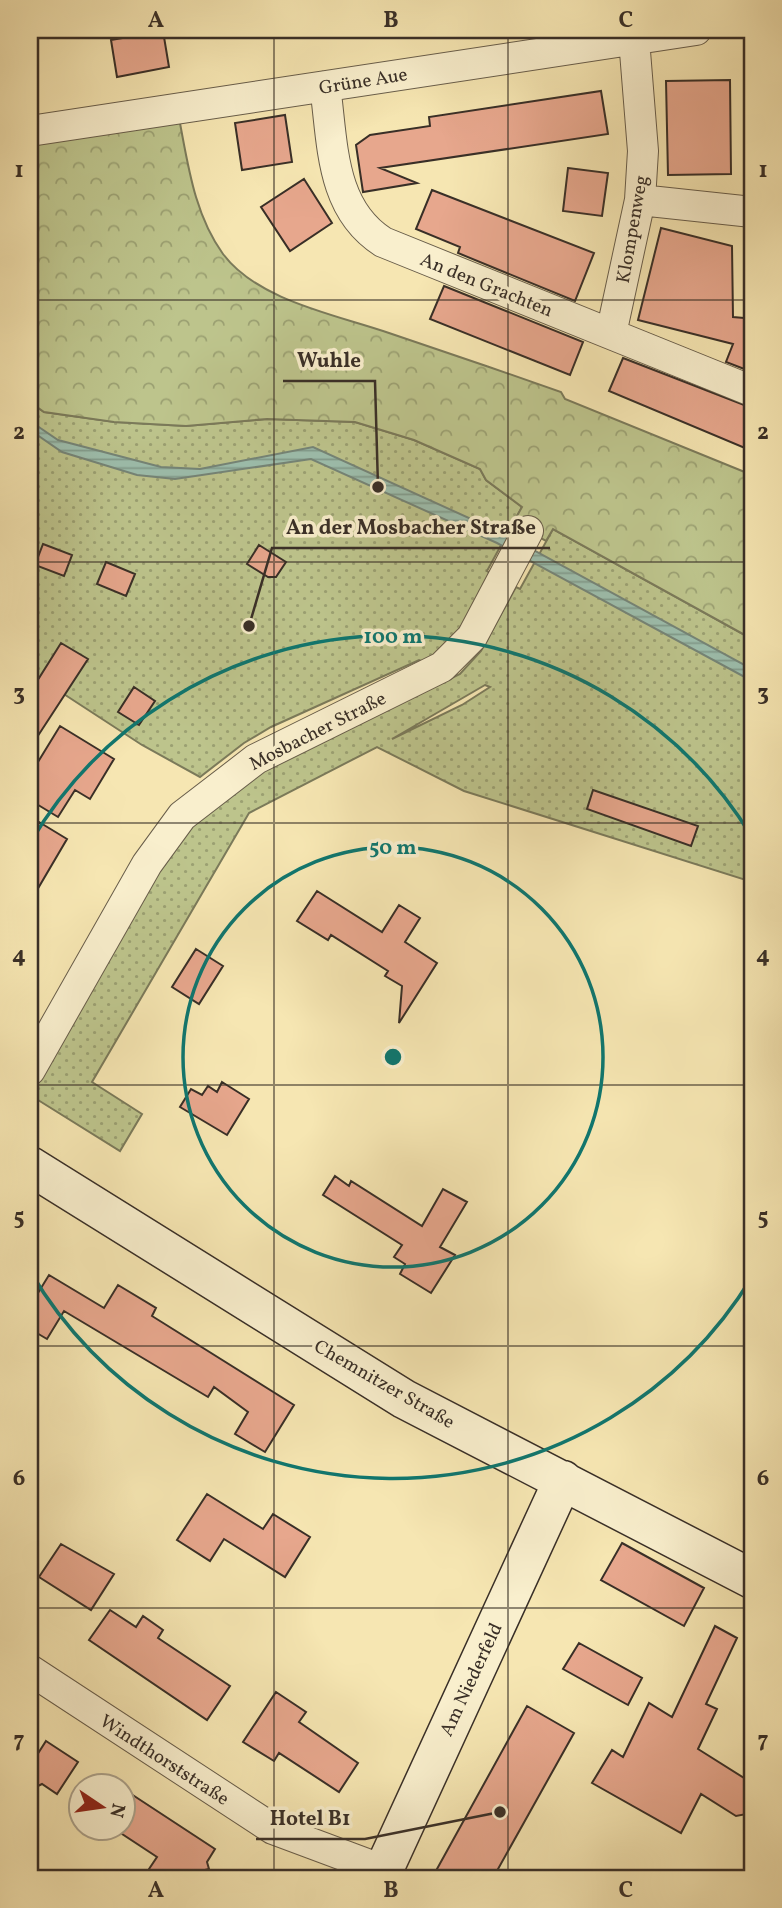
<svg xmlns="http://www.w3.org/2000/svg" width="782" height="1908" font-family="Vollkorn,serif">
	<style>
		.grass { fill: url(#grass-dots); stroke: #7b7a5a; stroke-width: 2; fill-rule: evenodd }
		.park { fill: url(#park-crowns); stroke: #7b7a5a; stroke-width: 2 }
		.water { fill: url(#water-rules); stroke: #758578; stroke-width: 2 }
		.building { fill: #e7a78d; stroke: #392f27; stroke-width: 2 }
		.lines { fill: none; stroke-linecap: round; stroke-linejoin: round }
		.street-casing { stroke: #685d4a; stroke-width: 32 }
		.secondary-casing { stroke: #392f27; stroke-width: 41 }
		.street { stroke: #f9efcd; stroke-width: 30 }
		.secondary { stroke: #f9efcd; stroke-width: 38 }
		.grid { fill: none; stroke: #392f27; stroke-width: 2; stroke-opacity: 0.55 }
		.ring { fill: none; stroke: #0f766e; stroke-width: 3.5 }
		.labels { text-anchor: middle; stroke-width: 7; stroke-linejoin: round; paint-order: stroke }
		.street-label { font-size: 19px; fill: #392f27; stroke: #f9efcd }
		.centre { fill: #0f766e; stroke: #f9efcd; stroke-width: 3.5 }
		.ring-label { font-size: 21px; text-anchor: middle; font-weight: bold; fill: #0f766e; stroke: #f9efcd; stroke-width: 7; stroke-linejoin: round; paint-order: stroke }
		.leader { fill: none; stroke: #392f27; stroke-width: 2.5 }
		.callout-dot { fill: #392f27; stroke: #f9efcd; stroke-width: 2.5 }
		.callout-label { font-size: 21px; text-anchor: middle; font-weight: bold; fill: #392f27; stroke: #f9efcd; stroke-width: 7; stroke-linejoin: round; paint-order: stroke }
		.neatline { fill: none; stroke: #392f27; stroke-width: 2.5 }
		.grid-label { font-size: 23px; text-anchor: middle; font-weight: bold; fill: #392f27 }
	</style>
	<defs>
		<pattern id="grass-dots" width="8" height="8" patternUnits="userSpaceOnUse" patternTransform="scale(1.75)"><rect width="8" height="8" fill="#bdc48c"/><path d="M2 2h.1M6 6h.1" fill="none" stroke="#9ba072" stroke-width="1.8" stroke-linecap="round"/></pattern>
		<pattern id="park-crowns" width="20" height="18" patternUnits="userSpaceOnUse" patternTransform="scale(1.75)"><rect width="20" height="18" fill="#bdc48c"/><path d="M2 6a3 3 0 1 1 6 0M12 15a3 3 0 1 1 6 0" fill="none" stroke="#9ba072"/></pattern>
		<pattern id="water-rules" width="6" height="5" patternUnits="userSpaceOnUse" patternTransform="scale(1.75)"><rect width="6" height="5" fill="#9dbfae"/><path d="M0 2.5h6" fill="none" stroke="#819c8e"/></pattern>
	</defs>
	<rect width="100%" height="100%" fill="#f6e6b2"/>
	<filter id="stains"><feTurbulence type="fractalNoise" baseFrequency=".00286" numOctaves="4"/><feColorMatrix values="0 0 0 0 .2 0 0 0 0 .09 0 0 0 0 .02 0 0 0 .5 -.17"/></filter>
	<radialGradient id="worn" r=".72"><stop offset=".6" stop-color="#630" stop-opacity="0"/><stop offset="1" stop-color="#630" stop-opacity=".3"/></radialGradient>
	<path class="grass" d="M30,402L44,412L115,422L186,426L267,419L355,422L414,440L480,469L486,480L522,507L487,571L494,576L477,609L429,664L419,660L271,727L244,743L200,777L142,745L30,672Z
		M553,529L752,639V882L464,791L377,747L249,813L92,1082L142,1114L120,1151L30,1095L145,891L196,821L253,776L460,674L481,651L516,587L520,589ZM485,685L490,687L462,705L392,739Z"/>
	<path class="park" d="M179,118C188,164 194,214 223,254C258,301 337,315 389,333C446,352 504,372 561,392L565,399L752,475V639L553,529L546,541L513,523L522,507L486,480L480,469L414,440L355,422L267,419L186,426L114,422L44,412L30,402V137Z"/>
	<path class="water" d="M30,421L58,440L161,467L200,469L313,447L504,534L752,669V681L497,543L311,459L175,479L137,475L62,452L30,430Z"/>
	<path class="building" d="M163,31L169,67L117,77L111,40Z
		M730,80L731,174L668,175L666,81Z
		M601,91L608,134L380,168L417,183L363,192L356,145L370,135L430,126L429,117Z
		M285,115L292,162L242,170L235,123Z
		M568,168L608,173L602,216L563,211Z
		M304,179L332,223L290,251L261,207Z
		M432,190L594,253L575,301L458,253L460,247L416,229Z
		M661,228L732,246L733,317L744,318L752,299V372L726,362L733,344L638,320Z
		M444,286L583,342L570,375L430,319Z
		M623,358L752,408V451L609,391Z
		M43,544L72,555L64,576L35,565Z
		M259,545L286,562L276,577H268L247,564Z
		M106,562L135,574L126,596L97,584Z
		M61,643L88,659L30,748V672L39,678Z
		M134,687L155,701L139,725L118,712Z
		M60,726L114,759L90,799L75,790L58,817L30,800V775Z
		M593,790L698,826L691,846L587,809Z
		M39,822L67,839L30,902V838Z
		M317,891L382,932L399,905L420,918L405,942L437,963L399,1023L402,986L385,976L388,971L331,935L328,940L297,921Z
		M196,949L223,966L199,1004L172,987Z
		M222,1082L249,1099L227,1135L180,1107L191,1089L202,1095L208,1086L217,1092Z
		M335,1176L349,1186L351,1181L422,1226L443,1189L467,1202L440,1247L455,1255L431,1293L400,1274L405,1264L394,1257L402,1245L323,1195Z
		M49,1275L104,1308L118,1285L156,1308L152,1316L294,1405L265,1452L235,1434L248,1412L214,1387L208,1397L64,1311L47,1339L30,1329V1306Z
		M207,1494L263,1529L273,1514L310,1537L285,1577L224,1539L210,1561L177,1540Z
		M622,1543L704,1588L684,1626L601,1580Z
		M61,1544L114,1574L91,1610L39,1577Z
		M110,1610L136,1627L143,1616L163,1630L158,1638L230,1686L207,1720L89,1640Z
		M715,1626L737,1638L706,1704L717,1709L698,1749L752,1783V1813L736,1816L701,1794L681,1833L592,1783L612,1750L623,1757L649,1703L672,1717Z
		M579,1643L642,1678L628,1705L563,1669Z
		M276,1692L306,1712L299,1722L358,1763L339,1792L279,1753L274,1761L243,1742Z
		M527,1706L574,1733L493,1878H432Z
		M46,1741L78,1762L57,1794L42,1784L30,1790V1766Z
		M122,1788L215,1849L207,1862L209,1869L201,1871L196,1878H143L157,1857L113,1828H122Z"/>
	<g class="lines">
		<g class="street-casing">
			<path id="street" d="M325,86C333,143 330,208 383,242L752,391
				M30,131L696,30
				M640,200L752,212
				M611,334L640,200L643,151L634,39
				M30,1070L147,864L182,816L256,759L442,667L472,637L528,531
				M30,1670L273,1829L383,1870"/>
		</g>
		<g class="secondary-casing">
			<path id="secondary" d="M30,1166L404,1399L752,1579
				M380,1878L563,1480"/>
		</g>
		<use href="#street" class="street"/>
		<use href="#secondary" class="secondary"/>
	</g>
	<path class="grid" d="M274,30V1878M508,30V1878M30,300H752M30,562H752M30,823H752M30,1085H752M30,1346H752M30,1608H752"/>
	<g class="ring">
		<circle cx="393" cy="1057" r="210"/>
		<path d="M752 1277A421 421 0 0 1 30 1271M30 843A421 421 0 0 1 752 837"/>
	</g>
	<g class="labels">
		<g class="street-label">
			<text transform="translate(363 80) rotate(-9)" y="7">Grüne Aue</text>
			<text transform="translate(631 229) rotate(-80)" y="7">Klompenweg</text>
			<text transform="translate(487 284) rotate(22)" y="7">An den Grachten</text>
			<text transform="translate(317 730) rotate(-27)" y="7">Mosbacher Straße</text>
			<text transform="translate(385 1383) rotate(30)" y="7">Chemnitzer Straße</text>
			<text transform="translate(470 1679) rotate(-65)" y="7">Am Niederfeld</text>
			<text transform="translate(165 1759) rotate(33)" y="7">Windthorststraße</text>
		</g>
	</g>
	<circle cx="393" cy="1057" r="10" class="centre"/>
	<g class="ring-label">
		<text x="393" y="643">100 m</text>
		<text x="393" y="854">50 m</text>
	</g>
	<path class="leader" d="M378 487L375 381H283M249 626L272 548H550M500 1812L365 1839H256"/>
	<g class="callout-dot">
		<circle cx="378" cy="487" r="7"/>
		<circle cx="249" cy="626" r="7"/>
		<circle cx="500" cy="1812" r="7"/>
	</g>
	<g class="callout-label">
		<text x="329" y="367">Wuhle</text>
		<text x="411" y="534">An der Mosbacher Straße</text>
		<text x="310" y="1825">Hotel B1</text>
	</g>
	<rect width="782" height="1908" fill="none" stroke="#f6e6b2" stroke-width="77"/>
	<g transform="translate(102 1807) rotate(103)"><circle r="33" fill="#f9efcd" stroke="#aca28b" stroke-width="2"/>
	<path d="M0-5L12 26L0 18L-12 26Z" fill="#8f2418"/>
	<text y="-10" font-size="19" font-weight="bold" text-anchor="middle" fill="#392f27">N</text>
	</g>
	<rect x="38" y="38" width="706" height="1832" class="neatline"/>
	<g class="grid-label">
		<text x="156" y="27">A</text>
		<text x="391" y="27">B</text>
		<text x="626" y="27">C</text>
		<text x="19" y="177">1</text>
		<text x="763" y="177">1</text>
		<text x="19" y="439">2</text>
		<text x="763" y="439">2</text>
		<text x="19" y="700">3</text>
		<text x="763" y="700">3</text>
		<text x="19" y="962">4</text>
		<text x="763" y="962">4</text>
		<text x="19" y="1224">5</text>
		<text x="763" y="1224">5</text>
		<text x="19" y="1485">6</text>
		<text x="763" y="1485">6</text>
		<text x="19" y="1747">7</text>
		<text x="763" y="1747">7</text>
		<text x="156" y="1897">A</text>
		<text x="391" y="1897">B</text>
		<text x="626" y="1897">C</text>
	</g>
	<rect width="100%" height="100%" filter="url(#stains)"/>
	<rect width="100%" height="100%" fill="url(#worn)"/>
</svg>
